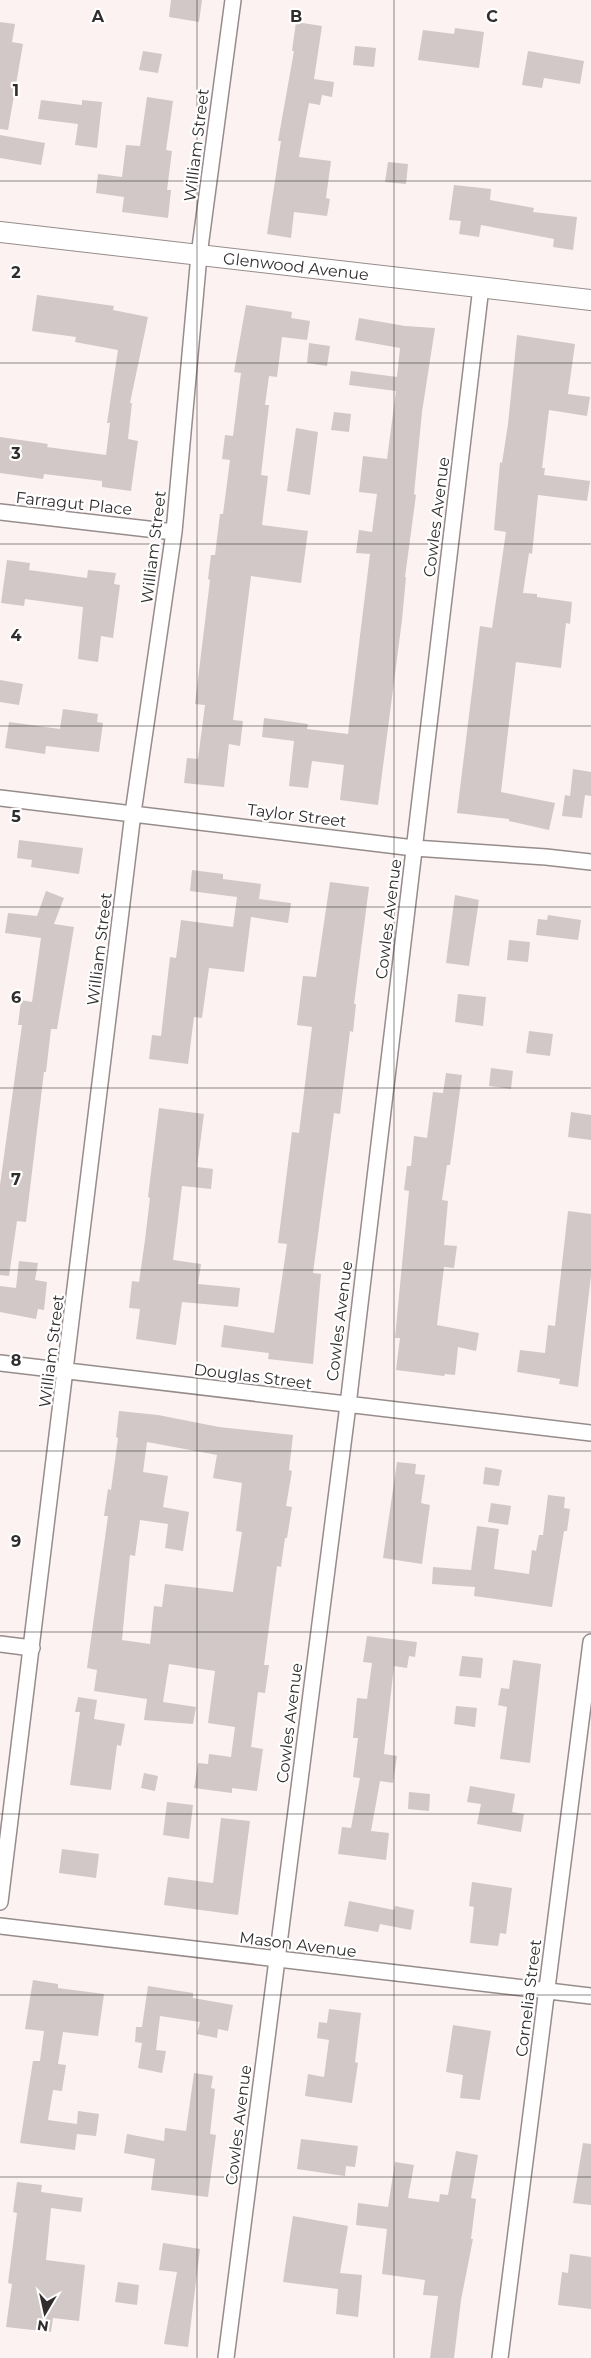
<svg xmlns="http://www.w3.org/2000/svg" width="591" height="2358" font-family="Montserrat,sans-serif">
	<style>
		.building { fill: #d2c8c7; fill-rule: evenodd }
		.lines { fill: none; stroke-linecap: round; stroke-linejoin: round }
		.street-casing { stroke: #968c8b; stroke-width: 18 }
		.secondary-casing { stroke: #968c8b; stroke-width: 22 }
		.street { stroke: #fff; stroke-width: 15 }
		.secondary { stroke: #fff; stroke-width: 20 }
		.grid { fill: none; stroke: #312d2d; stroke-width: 1; stroke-opacity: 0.55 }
		.labels { text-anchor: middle; stroke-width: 4.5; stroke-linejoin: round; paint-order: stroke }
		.street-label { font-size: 16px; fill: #312d2d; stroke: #fff }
		.grid-label { font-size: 16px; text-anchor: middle; font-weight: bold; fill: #312d2d; stroke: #fff; stroke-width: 4.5; stroke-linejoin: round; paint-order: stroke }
	</style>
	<rect width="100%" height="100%" fill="#fcf2f1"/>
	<path class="building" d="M171,0H202L199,22L169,17Z
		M0,22L15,24L12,42L23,44L8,130L0,129Z
		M296,22L322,26L314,79L334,82L332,97L322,95L320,105L309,103L299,157L331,161L326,198L330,199L327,216L294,212L291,238L267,234L281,141H278L294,51H292Z
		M455,28L484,32L479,68L418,60L423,30L454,34Z
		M355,46L376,48L374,67L353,65Z
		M143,51L162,54L158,73L139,70Z
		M528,51L584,61L580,84L544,78L542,88L522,85Z
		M147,97L173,101L166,150L172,151L167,190H171L168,218L122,212L124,197L96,193L98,174L122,177L126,145L140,146Z
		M41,100L82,105V100L102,102L97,148L75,145L78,124L38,119Z
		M0,135L45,143L41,165L0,158Z
		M388,162L408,164L406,184L385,182Z
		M454,185L491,189L490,200L534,208L533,212L577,217L573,250L553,247L554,239L481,225L479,237L459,234L461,221L449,220Z
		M37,295L114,306L113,310L148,317L130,403H132L128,439L138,441L131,491L102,487V481L44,474L43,479L0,473V437L48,444L47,447L106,455L110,423H107L118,350L75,342L76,337L32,331Z
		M246,305L292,312L291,318L310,321L307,340L282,337L277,377L269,376L265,405H269L261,475L268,476L262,525L308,531L301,583L251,576L233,720L243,721L240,746L229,744L224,787L184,783L187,758L198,759L205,705L195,704L210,580L208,579L211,555H215L220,514H223L230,460L222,459L225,435L233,436L241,373L234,372Z
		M359,318L405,326L435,328L422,412L414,494L416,495L405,577H406L402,620L378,805L340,800L344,765L312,761L308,788L289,786L294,741L262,737L264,718L308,724L307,729L348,734L370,554L356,553L359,530L372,532L377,494L359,492L363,456L387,459L396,391L349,385L351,371L397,377L400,348L355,340Z
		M517,335L575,344L568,394L590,397L587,416L549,410L542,468H545L544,475L590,481L587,501L538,495L532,554L529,553L523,593L537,594V597L572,602L570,624L566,623L561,668L516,662L501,792L555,803L549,830L509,821V819L457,813L480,626L492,628L506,532L494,530L500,462L502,463L508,424Z
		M309,343L330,346L327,366L307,363Z
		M334,412L351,414L349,432L331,430Z
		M296,428L318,432L310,495L287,491Z
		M7,560L30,563L29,570L87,578L88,570L116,573L114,584L120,585L113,638L101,636L98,662L78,659L83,607L25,599L24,606L1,603Z
		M0,680L23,684L19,705L0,702Z
		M63,709L98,714L97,722L103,723L99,752L46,746L45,754L5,748L9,722L60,729Z
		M573,769L591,772V796L585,795L582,818L562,816L565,795L570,796Z
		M19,840L83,848L79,874L31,867L32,860L17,858Z
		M192,870L223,874V879L261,884L259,899L291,903L288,923L251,917L244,972L209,968L202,1018L194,1017L188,1064L149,1059L152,1035L161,1036L170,957L176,958L181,920L233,927L237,897L190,891Z
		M330,882L369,887L354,1004H356L353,1032L350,1031L340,1114L334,1113L313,1273L321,1274L313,1364L268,1359L269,1353L221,1347L224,1325L274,1333L287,1244L278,1243L292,1132L299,1133L312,1027L297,1025L303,976L316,977Z
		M46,891L64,898L54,924L74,927L57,1029H51L46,1072H44L26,1222L17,1221L9,1276L0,1275V1185L22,1025H18L21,1000L32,1002L41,938L5,933L8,913L37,916Z
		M455,895L479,900L469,966L446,963Z
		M548,915L581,920L578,940L536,935L538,919L547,920Z
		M509,940L530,942L528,962L507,960Z
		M458,994L486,997L483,1026L455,1022Z
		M529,1031L553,1034L550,1056L526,1053Z
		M491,1068L513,1071L511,1089L489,1086Z
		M446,1073L462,1075L450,1165H447L442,1200L448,1201L444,1245L457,1246L454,1268L444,1267L437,1325L479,1333L476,1351L458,1347L455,1375L445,1374L444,1376L396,1370L400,1338H395L409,1191L404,1190L407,1166H411L414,1136L427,1138L433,1092L443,1093Z
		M159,1108L204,1114L197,1167L213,1169L211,1189L182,1186L173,1260L201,1264L198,1284L240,1288L238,1307L182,1302L176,1345L136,1339L140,1309L129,1308L132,1281L139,1282L145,1240L150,1198L148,1197Z
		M571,1112L591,1115V1140L568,1137Z
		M568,1211L591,1214V1276L578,1387L559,1384L560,1379L517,1372L520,1350L545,1353L548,1325L555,1326Z
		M19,1261L38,1263L35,1280L47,1282L44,1310L38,1309L36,1319L0,1312V1286L16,1288Z
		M119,1411L158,1415L219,1427L293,1435L289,1470L292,1471L286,1506L292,1507L287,1538H285L281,1567L277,1566L264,1665H269L265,1693L258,1692L251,1747L263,1749L257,1791L232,1788V1793L194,1788L198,1763L208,1764L209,1754L231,1757L235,1727L208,1723L215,1671L169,1664L163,1702L196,1707L193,1724L144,1720L147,1699L94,1691L97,1670L87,1668L108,1516H104L108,1489L111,1490L118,1438L116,1437ZM147,1442L217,1455L213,1478L242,1483L236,1531L242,1532L233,1592L165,1584L162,1607L154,1606L150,1644L122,1640L130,1555L135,1556L140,1520L168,1524L165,1548L183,1551L189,1512L163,1507L168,1476L143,1472Z
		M397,1462L416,1464L415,1474L425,1475L421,1503L430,1505L422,1564L383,1558Z
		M485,1467L502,1470L499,1486L483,1484Z
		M548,1495L565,1497L564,1508L570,1509L567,1531H564L552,1607L474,1596L475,1587L432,1584L433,1567L471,1570L477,1526L499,1529L494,1569L529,1574L532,1550L536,1551L539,1535H543Z
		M491,1503L511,1506L508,1525L488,1522Z
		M367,1636L417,1642L415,1657L409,1656L407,1668L394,1666L384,1754L397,1756L393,1783L380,1781L371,1831L389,1833L386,1860L338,1854L342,1827L351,1828L360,1778L353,1777L358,1738H353L357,1698L367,1699L372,1663L363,1662Z
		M462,1656L483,1658L481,1678L459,1676Z
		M513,1660L541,1664L530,1763L500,1759L507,1707L498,1705L501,1688L509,1689Z
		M78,1697L97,1700L94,1719L125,1724L121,1746L117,1745L111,1790L70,1785L80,1712H75Z
		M456,1706L477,1708L475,1727L454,1724Z
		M144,1773L158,1776L155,1791L141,1788Z
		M470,1786L515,1794L512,1812L524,1814L521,1832L477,1824L481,1804L467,1802Z
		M409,1792L430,1794L429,1811L408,1809Z
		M167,1802L193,1805L189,1839L163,1835Z
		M221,1818L250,1821L238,1915L164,1905L168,1877L213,1883Z
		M62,1849L99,1854L96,1878L59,1873Z
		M472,1882L512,1888L506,1934L500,1933L498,1946L470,1943L474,1907L469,1906Z
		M349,1901L394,1910L395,1906L414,1910L411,1930L380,1924L378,1932L344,1926Z
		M33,1980L58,1984V1988L104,1994L98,2036L63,2032L58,2064L66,2065L62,2091L53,2090L48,2120L77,2124L78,2111L99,2114L96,2136L77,2134L75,2150L20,2143L33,2061H40L44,2031L25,2029Z
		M148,1986L193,1993V1998L233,2005L228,2031L218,2029L217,2038L197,2034L200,2022L160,2016L156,2050L166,2051L162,2073L138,2068L142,2043L135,2042L136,2027H142Z
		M329,2009L361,2013L355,2062L358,2063L352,2103L305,2096L308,2074L324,2077L329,2040L317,2038L319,2022L327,2023Z
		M453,2025L491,2031L480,2100L460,2098L463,2075L446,2072Z
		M194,2073L213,2076L211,2088L215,2089L210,2134L216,2135L208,2197L151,2190L155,2159L124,2153L127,2134L164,2141L165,2128L186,2131Z
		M301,2139L358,2146L355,2167L346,2166L345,2176L297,2169Z
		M583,2143L591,2144V2205L573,2203Z
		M456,2151L478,2155L471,2198L476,2199L471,2239H473L461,2300L454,2358H430L438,2296L423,2295L425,2280L382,2274L387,2229L356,2225L358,2203L388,2207L395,2162L414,2165L408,2198L439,2202L440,2194L448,2195Z
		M17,2182L42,2185L41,2192L83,2198L81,2212L51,2208L46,2260L85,2265L79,2321L53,2318L51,2332L6,2327L12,2284L8,2283L17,2213L13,2212Z
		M293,2216L348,2226L340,2273L362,2275L358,2317L336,2314L338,2289L283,2282Z
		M163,2243L200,2249L188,2347L164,2344L177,2272L159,2270Z
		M570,2254L591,2257V2309L558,2305L562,2272L568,2273Z
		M118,2282L139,2285L137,2305L115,2302Z"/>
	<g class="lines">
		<g class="street-casing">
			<path id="street" d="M0,512L174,532
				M0,798L414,848L546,857L591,862
				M0,1363L591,1433
				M0,1644L32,1648
				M0,1902L133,813L174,532L199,255L233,0
				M0,1926L591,1996
				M226,2358L348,1405L481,287
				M500,2358L591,1642"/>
		</g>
		<g class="secondary-casing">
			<g id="secondary">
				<path id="s1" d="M0,232L591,300"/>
			</g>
		</g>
		<use href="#street" class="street"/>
		<use href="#secondary" class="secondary"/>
	</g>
	<path class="grid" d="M197,0V2358M394,0V2358M0,181H591M0,363H591M0,544H591M0,726H591M0,907H591M0,1088H591M0,1270H591M0,1451H591M0,1632H591M0,1814H591M0,1995H591M0,2177H591"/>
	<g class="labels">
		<g class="street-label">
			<text transform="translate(196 145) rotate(-83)" y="6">William Street</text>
			<text dy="6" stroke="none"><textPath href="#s1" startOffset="298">Glenwood Avenue</textPath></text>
			<text transform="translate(74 503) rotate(6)" y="6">Farragut Place</text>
			<text transform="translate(436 517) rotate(-83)" y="6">Cowles Avenue</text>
			<text transform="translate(153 547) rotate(-83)" y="6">William Street</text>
			<text transform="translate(297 815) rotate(7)" y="6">Taylor Street</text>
			<text transform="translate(388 919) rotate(-83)" y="6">Cowles Avenue</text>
			<text transform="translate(99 949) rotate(-83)" y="6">William Street</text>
			<text transform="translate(339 1321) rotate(-83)" y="6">Cowles Avenue</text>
			<text transform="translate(51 1351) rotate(-83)" y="6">William Street</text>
			<text transform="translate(253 1376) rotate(7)" y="6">Douglas Street</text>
			<text transform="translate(289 1723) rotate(-83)" y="6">Cowles Avenue</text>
			<text transform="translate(298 1944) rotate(7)" y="6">Mason Avenue</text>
			<text transform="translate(528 1998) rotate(-83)" y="6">Cornelia Street</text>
			<text transform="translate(238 2125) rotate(-83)" y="6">Cowles Avenue</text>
		</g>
	</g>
	<g class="grid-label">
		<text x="98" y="22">A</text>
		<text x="296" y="22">B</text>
		<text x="492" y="22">C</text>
		<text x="16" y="96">1</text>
		<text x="16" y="278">2</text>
		<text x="16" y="459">3</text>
		<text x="16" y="641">4</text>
		<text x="16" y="822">5</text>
		<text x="16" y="1003">6</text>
		<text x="16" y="1185">7</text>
		<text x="16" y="1366">8</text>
		<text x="16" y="1547">9</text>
	</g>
	<g transform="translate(45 2313) rotate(189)" stroke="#ffffff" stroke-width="4" paint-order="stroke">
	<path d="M0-4L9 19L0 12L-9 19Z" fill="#312d2d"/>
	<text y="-8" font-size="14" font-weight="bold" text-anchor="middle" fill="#312d2d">N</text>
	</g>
</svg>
